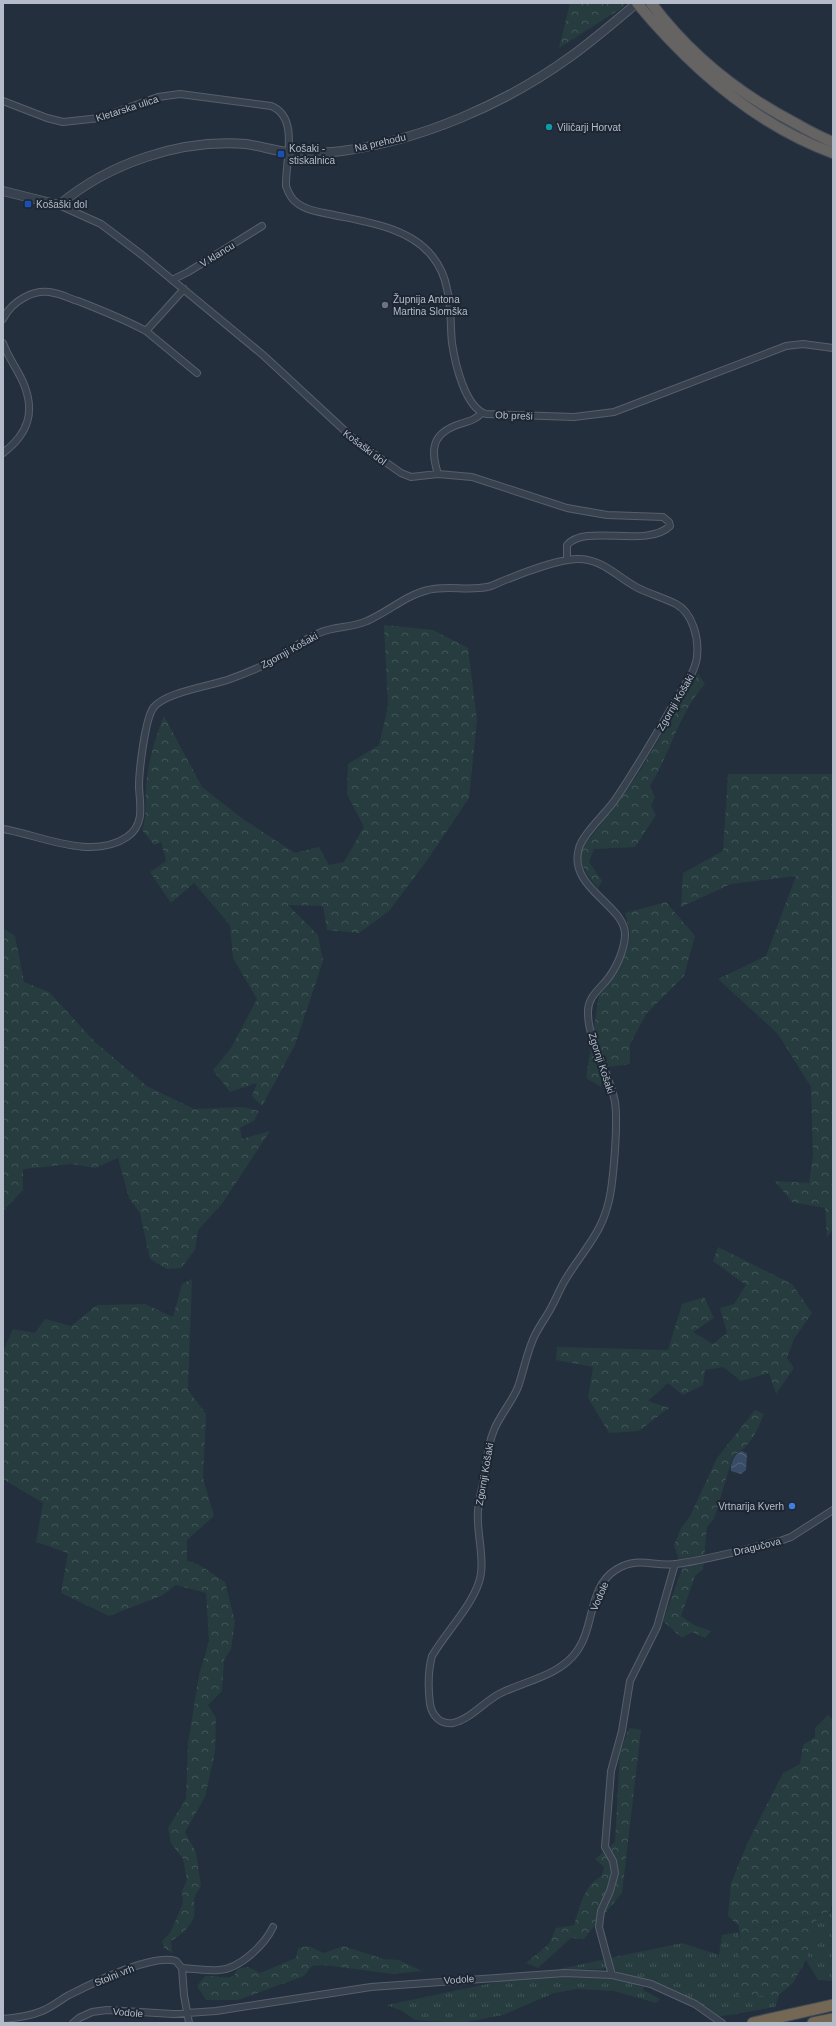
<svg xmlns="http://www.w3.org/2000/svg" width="836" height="2026" font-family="Arial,sans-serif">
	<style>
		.grass { fill: url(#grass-tufts) }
		.forest { fill: url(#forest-crowns) }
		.water { fill: url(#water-waves) }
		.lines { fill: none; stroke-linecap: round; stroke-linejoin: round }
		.minor-casing { stroke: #565f6c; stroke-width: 8 }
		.tertiary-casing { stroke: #565f6c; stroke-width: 10 }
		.trunk-casing { stroke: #434c59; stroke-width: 12 }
		.motorway-casing { stroke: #434c59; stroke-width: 13 }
		.minor { stroke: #38414e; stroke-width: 6 }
		.tertiary { stroke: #38414e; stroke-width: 8 }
		.trunk { stroke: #656462; stroke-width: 10 }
		.motorway { stroke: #746855; stroke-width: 11 }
		.culture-dot { fill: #0f9aa8; stroke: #1d2633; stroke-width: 1.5 }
		.transit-dot { fill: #1a4fb4; stroke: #1d2633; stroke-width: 1.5 }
		.worship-dot { fill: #6b7280; stroke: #1d2633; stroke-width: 1.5 }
		.shop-dot { fill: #3f7fe0; stroke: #1d2633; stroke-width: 1.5 }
		.labels { text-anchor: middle; stroke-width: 4; stroke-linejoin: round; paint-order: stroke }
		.street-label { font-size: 10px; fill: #b4bcc9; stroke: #1d2633 }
		.poi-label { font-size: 10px; fill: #b4bcc9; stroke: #1d2633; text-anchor: start }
	</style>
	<defs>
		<pattern id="grass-tufts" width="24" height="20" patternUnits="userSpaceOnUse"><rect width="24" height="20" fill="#263c3f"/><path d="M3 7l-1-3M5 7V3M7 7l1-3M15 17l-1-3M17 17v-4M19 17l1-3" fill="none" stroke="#435659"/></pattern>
		<pattern id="forest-crowns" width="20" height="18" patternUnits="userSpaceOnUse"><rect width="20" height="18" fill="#263c3f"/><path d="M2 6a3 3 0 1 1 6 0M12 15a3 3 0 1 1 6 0" fill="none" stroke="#435659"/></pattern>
		<pattern id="water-waves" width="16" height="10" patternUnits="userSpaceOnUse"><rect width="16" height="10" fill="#394c67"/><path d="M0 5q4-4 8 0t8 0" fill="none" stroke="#53647b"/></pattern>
	</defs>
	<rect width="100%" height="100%" fill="#242f3e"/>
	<path class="grass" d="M833,1912V1981L818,1980L806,1960L818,1915Z
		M738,1932L740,1943L737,1996L779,1995L775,2007L717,2017C685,1992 654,1982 616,1972L610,1958L682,1943L719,1955L722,1935Z
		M606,1959L608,1966L603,1969L555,1970Z
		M573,1977C597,1977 620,1979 644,1987L643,1990L660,1999L656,2003L614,1991L577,1989L554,1993L503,2015L461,2023L415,2020L402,2011L387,2005L516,1978Z"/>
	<path class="forest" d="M570,3H623L625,6L559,48Z
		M384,625L433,630L468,648L477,720L469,798L428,859L389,911L359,933L327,930L323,906L288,905L318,935L323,961L295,1045L262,1106L252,1096L257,1083L230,1092L213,1070L231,1048L257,999L233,958L230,925L194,883L171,903L150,872L166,861L161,842L154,845L142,830C147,816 145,804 146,789C147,765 155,738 164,716L202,787L243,819L295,853L319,847L329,865L344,862L364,827L347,794L348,764L379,745L388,706Z
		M698,674L705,684C679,713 670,754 650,786L655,797L651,806L656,815L635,847L594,849L589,862L602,881L598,888C584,872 571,853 591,837L636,777Z
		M728,774H833V1229L827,1237L825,1208L792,1202L775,1181L809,1183L813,1155L811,1087L778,1034L718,979L766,956L796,876L731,884L681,907L683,873L723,851Z
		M666,902L695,936L684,976L647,1013L630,1044V1064L603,1068L601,1087L586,1078L599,995L620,965L628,947L630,933L625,913Z
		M3,928L15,936L24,982L49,992L95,1042L147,1086L194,1109L243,1107L259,1111L254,1121L240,1128L242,1139L270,1131L222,1204L198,1230L195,1250L181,1268L167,1269L150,1259L140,1213L129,1198L118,1158L95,1168L72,1164L23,1169V1190L3,1211Z
		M718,1247L792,1284L812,1313L794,1339L787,1358L794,1368L776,1394L769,1373L741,1381L723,1367L705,1370L703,1385L683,1395L668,1383L648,1401L669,1408L639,1431L609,1433L588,1398L593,1367L556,1360L557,1347L668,1350L682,1304L704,1297L714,1318L693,1332L713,1344L727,1333L720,1308L734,1304L746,1285L713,1261Z
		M192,1279L188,1390L206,1414L203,1478L214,1516L187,1540V1561L198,1564L225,1582L235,1622L231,1649L224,1660L222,1691L208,1705L216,1718L215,1752L205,1797L185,1832L196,1852L201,1886C189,1903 197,1900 194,1916C191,1927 180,1936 171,1941L172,1953L164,1948L162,1941L170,1933L183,1903L182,1891L187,1880L183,1859L171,1843L168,1828L186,1799L188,1743L199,1675L209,1641L206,1593L176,1585L161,1596L109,1616L61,1593L68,1553L36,1542L43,1503L3,1479V1351L13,1329L35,1333L45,1319L71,1326L97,1305L145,1304L173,1317L182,1284Z
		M755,1410L764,1414C759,1426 754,1439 744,1448C740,1452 736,1453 732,1459L714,1519L707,1527L703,1569L695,1576L681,1616L694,1625L711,1631L705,1638L692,1632L682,1638L663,1621L682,1569L674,1545L681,1528L690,1516L717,1458Z
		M828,1715L833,1720V1890L831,1912L754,1928L818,1915L806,1960L793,1983L779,1995L737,1996L740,1943L739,1926L728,1916L731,1883L747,1844L783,1773L800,1764L803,1745L815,1737V1728Z
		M629,1728L641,1730L622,1893L584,1939L571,1938L538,1968L526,1963L549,1944L556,1928L574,1925C580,1907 584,1884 602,1876L604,1867L595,1859L615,1842L620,1752Z
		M309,1946L324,1953L343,1946L384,1959L399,1960L422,1971L393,1974L324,1965L312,1966L304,1976L238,2000H206L197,1986L205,1976C217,1975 221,1980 234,1976L237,1969L248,1967L260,1973L296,1958L298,1948Z"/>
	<path class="water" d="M742,1451L747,1454L746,1470L741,1474L731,1471C730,1464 734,1454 742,1451Z"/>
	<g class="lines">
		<g class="minor-casing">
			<path id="minor" d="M3,101L47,118L63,122L100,118L158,97L180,94L271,106C300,117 285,162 286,186C288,192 291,199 297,203C307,211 321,212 334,215C367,222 410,228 432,256C440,266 445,277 447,289C452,307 450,325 452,343C455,363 465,408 486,414L574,417L614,412L786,346L803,344L833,348
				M59,205L101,224L142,255L263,355L357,442L401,473L411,477L438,474L472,477L567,508L607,515L663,517L669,522L670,526C646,549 586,523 567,545V560
				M172,280L188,272L262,226
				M3,319C12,301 34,288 54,293C62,294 70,299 78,301C101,310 124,319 146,331L184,289
				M146,331L197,373
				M3,343C8,357 17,369 23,382C36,412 28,434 3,453
				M438,474C430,449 432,433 460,424C469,421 475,420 482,413
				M3,829C40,835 91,861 127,837C145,825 140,805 139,787C139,772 145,717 154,707C166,692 211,686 230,679C244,674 259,668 272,661C288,652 302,640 319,633C334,626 352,628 367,621C388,612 406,595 428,590C447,585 467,591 487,587C494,586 501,581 508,579C525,572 560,559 578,559C603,559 617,577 638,588C650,594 664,598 676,604C693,613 699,639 697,656C697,662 694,668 692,673C666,716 643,759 615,800C606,813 582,835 579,848C567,889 627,905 625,936C624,951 616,969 606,981C598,990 587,999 588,1013C588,1042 610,1073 615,1102C618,1122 614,1169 611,1190C605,1230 587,1245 567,1277C561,1286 557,1297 552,1306C547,1316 540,1325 535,1335C527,1351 524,1370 518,1387C512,1402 500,1415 494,1430C488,1444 487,1458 485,1473C483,1485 479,1498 478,1511C476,1532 486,1561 479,1582C471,1607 446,1632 432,1656C428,1671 428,1688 430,1704C432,1715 440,1725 453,1723C469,1720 484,1702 499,1694C524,1681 560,1676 577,1651C595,1626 588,1586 617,1569C638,1556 654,1567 676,1564C711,1559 746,1549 780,1541L791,1537L833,1510
				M182,1968C194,1969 207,1971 219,1970C240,1969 265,1944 273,1927
				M612,1975L599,1927L601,1911L610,1891L615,1873L613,1861L605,1847L611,1771L622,1731L630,1681L657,1627L675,1564
				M3,2019C16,2018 30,2016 42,2011C52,2007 60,2000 69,1995C91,1984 152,1953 176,1961L182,1968L184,1995L189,2023
				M73,2023L79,2018L92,2012L107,2010L173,2014L216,2011L371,1987L565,1973L612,1975L651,1984L695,2004L722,2023"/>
		</g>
		<g class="tertiary-casing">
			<path id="tertiary" d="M3,191L59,205C109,163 180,139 246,144C259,146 273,150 286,152C304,154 324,153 342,151C422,140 505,104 570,57C591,42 611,25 631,8"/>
		</g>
		<g class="trunk-casing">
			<path id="trunk" d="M637,3C690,67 754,124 833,153
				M651,3C690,55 737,93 795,123C807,130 820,137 833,142"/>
		</g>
		<g class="motorway-casing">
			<path id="motorway" d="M753,2023L833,2005
				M813,2023L833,2019"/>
		</g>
		<use href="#minor" class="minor"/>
		<use href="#tertiary" class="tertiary"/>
		<use href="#trunk" class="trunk"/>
		<use href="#motorway" class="motorway"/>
	</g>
	<circle class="culture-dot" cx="549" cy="127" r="4"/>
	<g class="transit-dot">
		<rect x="277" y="150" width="8" height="8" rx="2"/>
		<rect x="24" y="200" width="8" height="8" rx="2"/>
	</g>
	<circle class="worship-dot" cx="385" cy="305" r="4"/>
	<circle class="shop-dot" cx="792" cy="1506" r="4"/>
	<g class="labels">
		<g class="street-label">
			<text transform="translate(127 108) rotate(-18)" y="4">Kletarska ulica</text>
			<text transform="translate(380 142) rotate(-13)" y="4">Na prehodu</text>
			<text transform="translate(217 254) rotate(-32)" y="4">V klancu</text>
			<text transform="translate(514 415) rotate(2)" y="4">Ob preši</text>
			<text transform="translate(365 447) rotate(37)" y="4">Košaški dol</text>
			<text transform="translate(289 650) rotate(-29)" y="4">Zgornji Košaki</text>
			<text transform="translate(675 702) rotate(-60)" y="4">Zgornji Košaki</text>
			<text transform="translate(602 1063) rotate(72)" y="4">Zgornji Košaki</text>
			<text transform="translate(484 1474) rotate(-80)" y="4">Zgornji Košaki</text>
			<text transform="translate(757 1546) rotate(-14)" y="4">Dragučova</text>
			<text transform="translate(599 1596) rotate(-66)" y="4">Vodole</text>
			<text transform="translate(114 1975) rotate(-22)" y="4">Stolni vrh</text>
			<text transform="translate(459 1979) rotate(-4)" y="4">Vodole</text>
			<text transform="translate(128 2012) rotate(5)" y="4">Vodole</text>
		</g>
		<g class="poi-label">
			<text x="557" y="131">Viličarji Horvat</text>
			<text x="289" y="152">Košaki -<tspan x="289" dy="12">stiskalnica</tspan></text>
			<text x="36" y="208">Košaški dol</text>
			<text x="393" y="303">Župnija Antona<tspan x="393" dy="12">Martina Slomška</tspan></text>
			<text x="784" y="1510" text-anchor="end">Vrtnarija Kverh</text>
		</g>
	</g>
	<rect width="836" height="2026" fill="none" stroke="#b4bcc9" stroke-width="8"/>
</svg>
